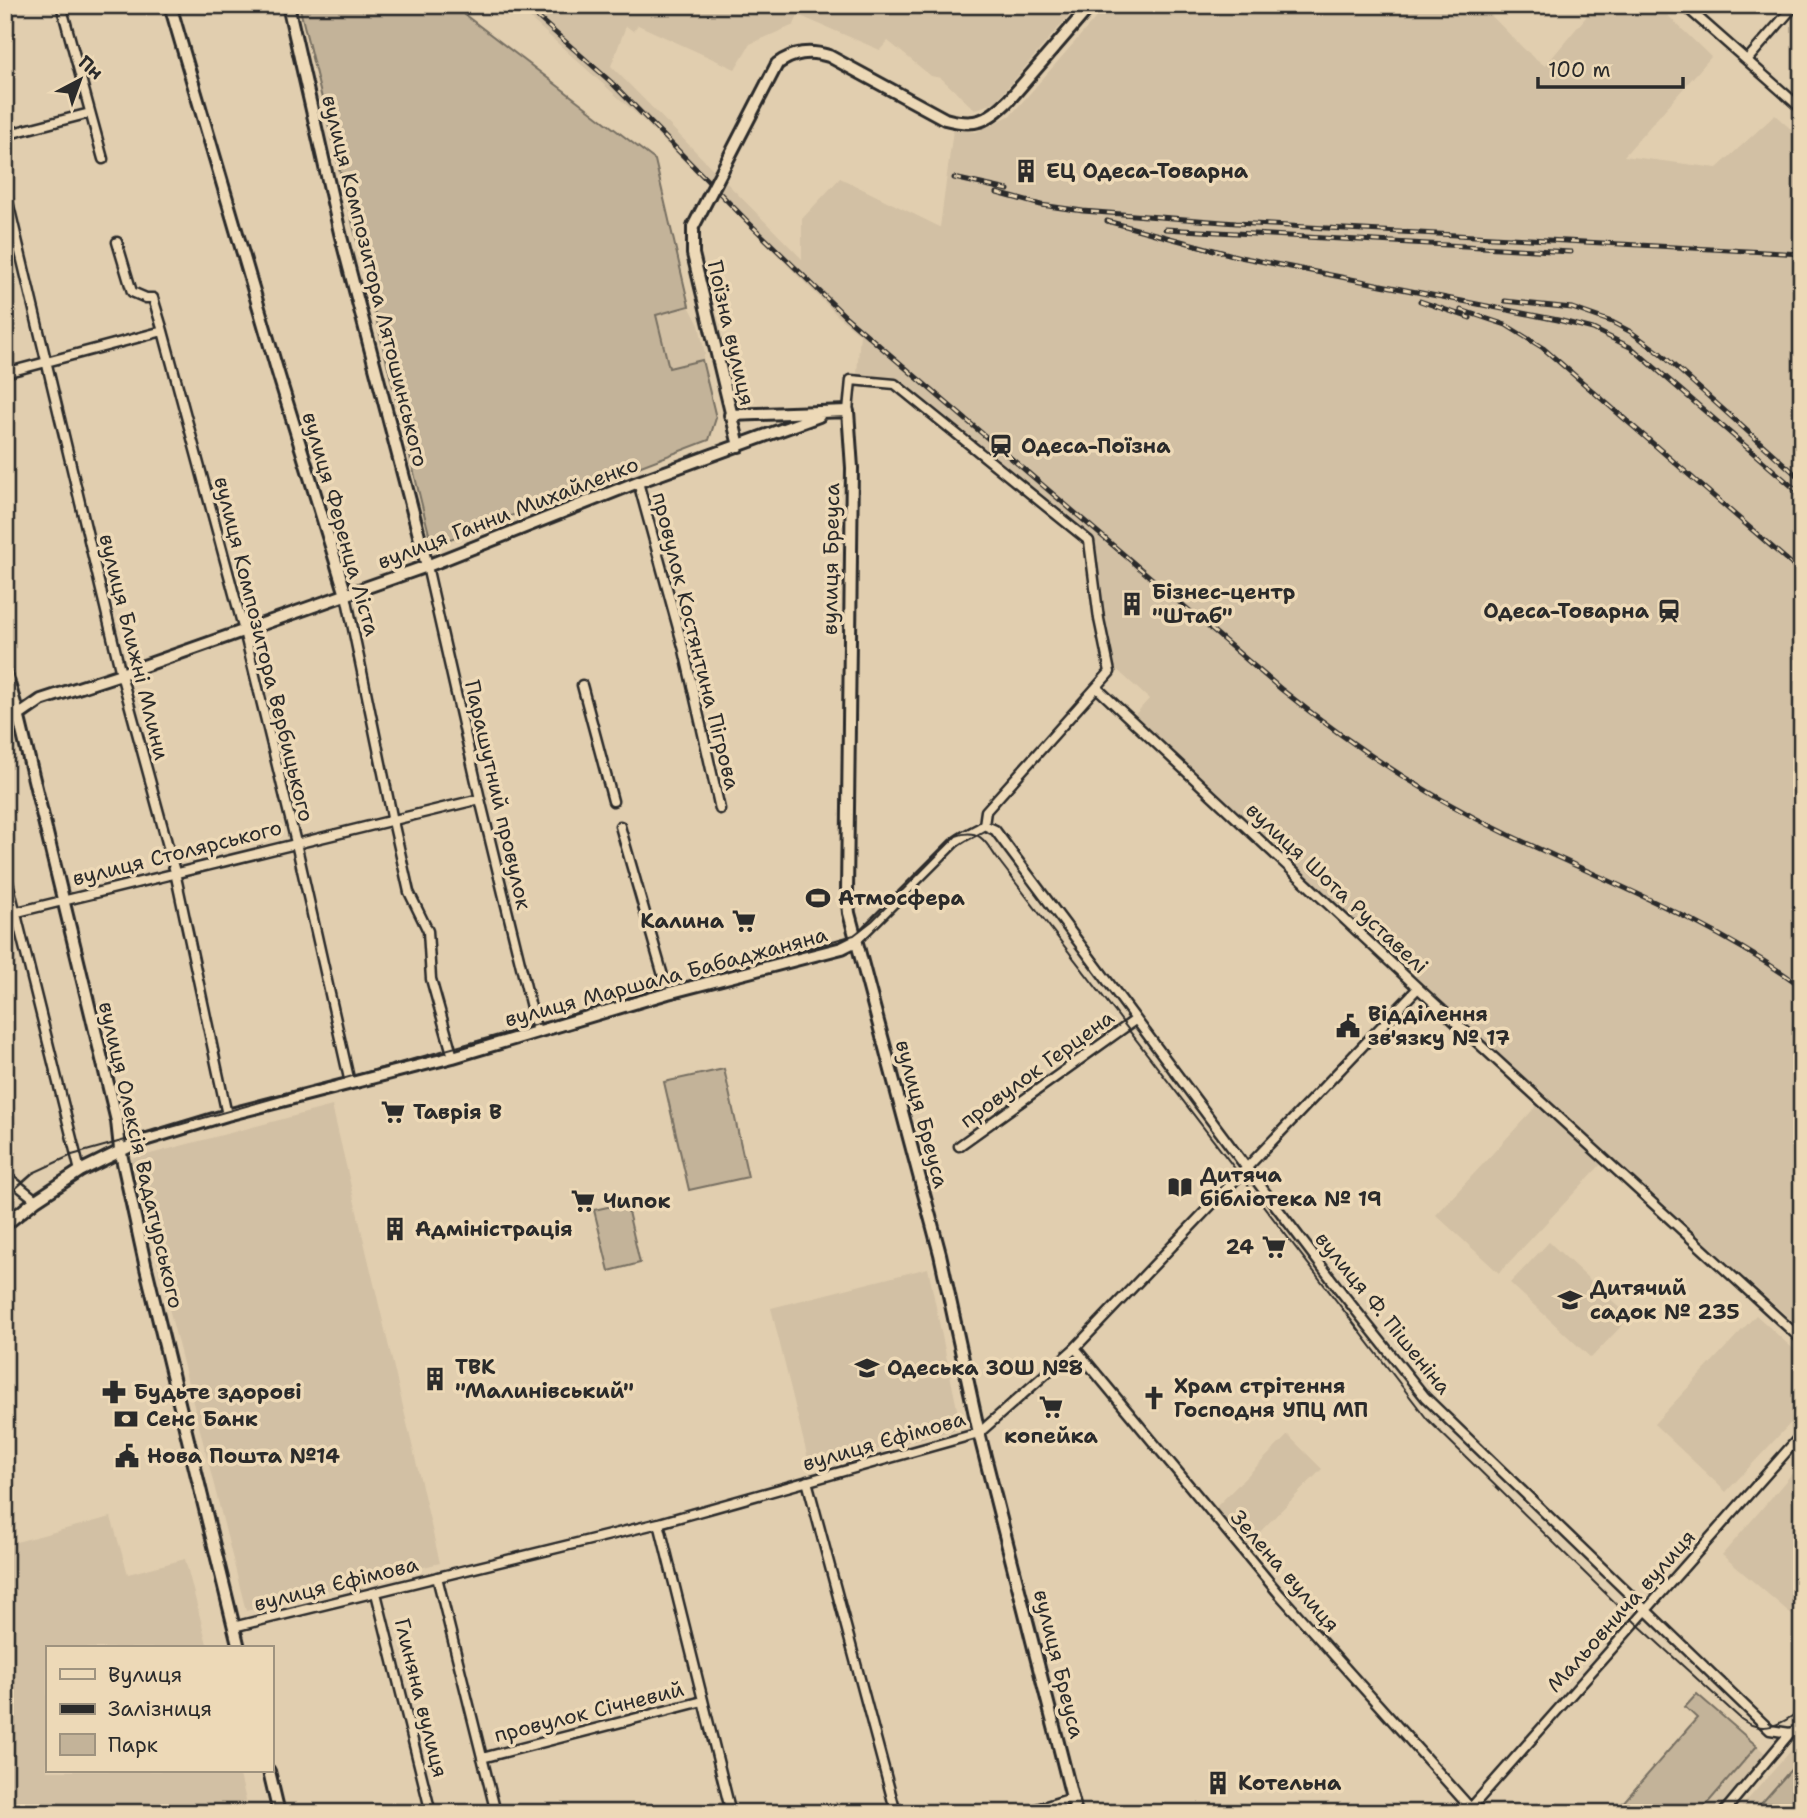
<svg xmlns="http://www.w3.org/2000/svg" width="1807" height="1818" font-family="'Shantell Sans',sans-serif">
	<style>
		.built { fill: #d2c0a4 }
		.green { fill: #c3b399; stroke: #776f62; stroke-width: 2 }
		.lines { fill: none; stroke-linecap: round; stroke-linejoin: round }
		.street-casing { stroke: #2b2b2b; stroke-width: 13 }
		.secondary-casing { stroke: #2b2b2b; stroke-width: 16 }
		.street { stroke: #edd9b7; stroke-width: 8 }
		.secondary { stroke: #edd9b7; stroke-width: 10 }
		.tram { stroke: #2b2b2b; stroke-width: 2 }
		.rail-casing { stroke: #2b2b2b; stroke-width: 5 }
		.rail { stroke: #edd9b7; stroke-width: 2.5; stroke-dasharray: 8; stroke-linecap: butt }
		.secondary-bridge-casing { stroke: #2b2b2b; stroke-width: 16; stroke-linecap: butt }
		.secondary-bridge { stroke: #edd9b7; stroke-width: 10 }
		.labels { text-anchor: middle; stroke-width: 7; stroke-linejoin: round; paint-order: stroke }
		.poi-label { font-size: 21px; font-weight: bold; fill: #2b2b2b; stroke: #edd9b7; text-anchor: start }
		.street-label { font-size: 21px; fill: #2b2b2b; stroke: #edd9b7 }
	</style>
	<rect width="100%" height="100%" fill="#e1ceaf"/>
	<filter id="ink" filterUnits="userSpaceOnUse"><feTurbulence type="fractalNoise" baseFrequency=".0143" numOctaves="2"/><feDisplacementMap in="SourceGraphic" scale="14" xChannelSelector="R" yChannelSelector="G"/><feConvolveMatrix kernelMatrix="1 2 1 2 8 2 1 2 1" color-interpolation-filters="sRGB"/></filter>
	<g filter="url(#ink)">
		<path class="built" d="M515,5H1078L996,101L975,110L941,78L931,76L888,41L880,50L798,15L794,25L750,44L735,69L638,25L633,31L626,26L611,66L802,259V219L840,178L940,227L953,130L976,132L1011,115L1107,5H1481L1524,49L1545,66L1596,5H1657L1711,57L1624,156L1717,168L1775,115L1802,139V1330L1131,719L1149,699L1112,665L1094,542L896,380L857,374L860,334L841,319L641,118Z
			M689,306L699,325L705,354L702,360L668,368L656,314Z
			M1541,1101L1605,1160L1499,1273L1436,1215Z
			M332,1106L440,1563L246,1611L131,1159Z
			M1549,1242L1630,1317L1591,1358L1510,1283Z
			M928,1268L961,1428L810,1467L771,1308Z
			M1756,1315L1802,1357V1411L1726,1492L1654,1424Z
			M1288,1435L1322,1469L1245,1547L1213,1510Z
			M1802,1462V1623L1722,1555Z
			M111,1517L128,1574L185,1559L208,1648H47V1771H239L249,1813H5V1545Z
			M1757,1746L1772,1759L1724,1813H1699Z
			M1795,1746L1802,1752V1757L1753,1813H1736Z"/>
		<path class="green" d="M299,5H452L655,160L689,306L656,315L669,368L702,360L716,418L709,440L432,546Z
			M724,1069L748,1177L689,1190L664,1082Z
			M626,1203L640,1263L609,1271L594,1210Z
			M1697,1694L1757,1746L1699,1813H1614L1697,1718L1685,1707Z
			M1802,1757V1813H1753Z"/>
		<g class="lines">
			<g class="street-casing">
				<path id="street" d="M61,5L103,159
					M1684,5L1802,109
					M1747,60L1795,5
					M5,135L90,113
					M5,189L121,674L175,872L227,1115
					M117,242L132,292L146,298H153L163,331L244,631L296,843L350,1083
					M5,373L163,331
					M848,411L851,380L895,384L1089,541L1099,619L1110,672L986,811L984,825C974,832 963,835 954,843L856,941
					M638,482L684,650L720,809
					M427,566L480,799L537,1032
					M346,595L393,821L409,892L428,931L431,979L453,1057
					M582,685L613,801
					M1097,688L1418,988L1802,1340
					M984,825L995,830L1246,1167L1342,1293L1425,1397L1770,1730L1790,1733
					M620,826L668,993
					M5,870L80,1171
					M5,915L480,799
					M959,1146L1135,1020
					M5,1175L36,1200
					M1075,1348L1280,1595L1475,1813
					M807,1481L896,1813
					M659,1523L731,1813
					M437,1577L496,1813
					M376,1593L431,1813
					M233,1627L659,1523L979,1433L1075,1348L1418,988
					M482,1758L703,1701
					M1469,1810L1802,1434
					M1024,1813L1072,1798
					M1723,1813L1790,1733L1802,1728"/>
			</g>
			<g class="secondary-casing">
				<path id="secondary" d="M170,5L278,373L346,595
					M288,5L340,233L427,566
					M777,64C794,52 809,50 829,56L945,119C975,127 987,122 1009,100L1091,5
					M693,227V254L739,446
					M730,415L848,411L852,468L847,893L849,913L940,1254L979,1433L1076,1813
					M5,670L18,714L117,1121L120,1149L146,1268L239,1648
					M5,725L41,700L121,674L427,566L638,482L819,416
					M5,1225L36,1200L80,1171L141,1141L227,1115L453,1057L668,993L842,948L856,941
					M269,1771L279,1813"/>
			</g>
			<use href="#street" class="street"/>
			<use href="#secondary" class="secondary"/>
			<path class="tram" d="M5,1198L33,1173L72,1155L854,935L872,921L956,836C978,828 985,840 996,857L1427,1419L1635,1622L1741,1719C1763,1736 1784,1723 1802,1709"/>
			<g class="rail-casing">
				<path id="rail" d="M524,5L611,82L747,221L846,317L1281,689C1352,746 1427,796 1509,835C1609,882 1713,922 1802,987
					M954,178L1008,190
					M997,193L1041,205L1083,211L1236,223L1802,254
					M1107,221L1240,257L1558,320L1593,329L1632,348L1802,495
					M1165,229L1571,252
					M1420,301L1470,318
					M1505,301L1572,308L1612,322L1631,332L1660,353L1802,480
					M1461,310L1506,325L1543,348L1802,573"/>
			</g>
			<use href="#rail" class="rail"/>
			<g class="secondary-bridge-casing">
				<path id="secondary-bridge" d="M693,227L777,64"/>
			</g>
			<use href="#secondary-bridge" class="secondary-bridge"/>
		</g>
	</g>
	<defs>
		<g id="building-bare" transform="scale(1.89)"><path d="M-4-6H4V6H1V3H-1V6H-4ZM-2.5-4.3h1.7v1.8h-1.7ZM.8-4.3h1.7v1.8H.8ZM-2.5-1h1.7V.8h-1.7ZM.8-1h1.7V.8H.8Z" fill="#2b2b2b" stroke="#edd9b7" stroke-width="2.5" paint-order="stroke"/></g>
		<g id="station-bare" transform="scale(1.89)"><path d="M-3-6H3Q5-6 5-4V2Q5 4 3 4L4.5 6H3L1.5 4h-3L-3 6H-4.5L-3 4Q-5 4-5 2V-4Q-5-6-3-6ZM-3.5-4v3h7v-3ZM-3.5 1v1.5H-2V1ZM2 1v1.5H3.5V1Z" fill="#2b2b2b" stroke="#edd9b7" stroke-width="2.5" paint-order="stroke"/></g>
		<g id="stadium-bare" transform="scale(1.89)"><path d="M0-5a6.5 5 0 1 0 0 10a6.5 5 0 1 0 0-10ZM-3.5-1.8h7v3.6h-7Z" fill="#2b2b2b" stroke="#edd9b7" stroke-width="2.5" paint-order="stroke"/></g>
		<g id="supermarket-bare" transform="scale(1.89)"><path d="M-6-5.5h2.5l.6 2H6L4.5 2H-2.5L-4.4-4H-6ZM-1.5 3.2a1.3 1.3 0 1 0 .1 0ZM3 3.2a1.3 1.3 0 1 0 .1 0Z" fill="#2b2b2b" stroke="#edd9b7" stroke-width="2.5" paint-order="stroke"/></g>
		<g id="civic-bare" transform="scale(1.89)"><path d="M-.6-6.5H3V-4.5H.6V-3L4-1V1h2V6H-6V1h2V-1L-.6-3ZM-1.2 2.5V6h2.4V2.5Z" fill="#2b2b2b" stroke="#edd9b7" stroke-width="2.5" paint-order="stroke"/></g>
		<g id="library-bare" transform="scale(1.89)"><path d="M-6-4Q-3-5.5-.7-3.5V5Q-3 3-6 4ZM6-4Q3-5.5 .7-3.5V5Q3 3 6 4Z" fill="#2b2b2b" stroke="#edd9b7" stroke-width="2.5" paint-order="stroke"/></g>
		<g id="school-bare" transform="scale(1.89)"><path d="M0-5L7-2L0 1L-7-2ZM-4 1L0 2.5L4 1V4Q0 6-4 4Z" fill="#2b2b2b" stroke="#edd9b7" stroke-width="2.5" paint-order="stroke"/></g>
		<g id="pharmacy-bare" transform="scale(1.89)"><path d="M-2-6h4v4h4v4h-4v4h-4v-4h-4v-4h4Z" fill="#2b2b2b" stroke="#edd9b7" stroke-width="2.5" paint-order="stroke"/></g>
		<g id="church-bare" transform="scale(1.89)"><path d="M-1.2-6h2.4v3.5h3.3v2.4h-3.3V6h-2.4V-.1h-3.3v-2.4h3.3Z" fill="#2b2b2b" stroke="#edd9b7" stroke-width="2.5" paint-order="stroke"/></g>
		<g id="bank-bare" transform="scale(1.89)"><path d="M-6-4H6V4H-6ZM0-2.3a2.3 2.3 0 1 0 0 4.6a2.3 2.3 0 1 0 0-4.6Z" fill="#2b2b2b" stroke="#edd9b7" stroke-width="2.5" paint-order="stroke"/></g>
	</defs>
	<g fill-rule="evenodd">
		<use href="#building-bare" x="1026" y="171"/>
		<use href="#station-bare" x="1001" y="446"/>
		<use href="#building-bare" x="1132" y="604"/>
		<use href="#station-bare" x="1669" y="611"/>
		<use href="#stadium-bare" x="818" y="898"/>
		<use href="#supermarket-bare" x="744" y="921"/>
		<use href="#civic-bare" x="1348" y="1026"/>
		<use href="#supermarket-bare" x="393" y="1112"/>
		<use href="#library-bare" x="1180" y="1187"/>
		<use href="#supermarket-bare" x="583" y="1201"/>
		<use href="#building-bare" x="395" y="1229"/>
		<use href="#supermarket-bare" x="1274" y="1247"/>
		<use href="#school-bare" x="1570" y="1300"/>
		<use href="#school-bare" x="867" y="1368"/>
		<use href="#building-bare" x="435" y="1379"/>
		<use href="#pharmacy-bare" x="114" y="1392"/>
		<use href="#church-bare" x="1154" y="1398"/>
		<use href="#supermarket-bare" x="1051" y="1407"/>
		<use href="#bank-bare" x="126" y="1419"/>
		<use href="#civic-bare" x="127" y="1456"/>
		<use href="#building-bare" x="1218" y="1783"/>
	</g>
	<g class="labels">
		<g class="poi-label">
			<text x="1046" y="178">ЕЦ Одеса-Товарна</text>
			<text x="1021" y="453">Одеса-Поїзна</text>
			<text x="1152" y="599">Бізнес-центр<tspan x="1152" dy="24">"Штаб"</tspan></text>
			<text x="1649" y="618" text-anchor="end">Одеса-Товарна</text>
			<text x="838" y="905">Атмосфера</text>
			<text x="724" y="928" text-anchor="end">Калина</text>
			<text x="1368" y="1021">Відділення<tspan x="1368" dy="24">зв'язку № 17</tspan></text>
			<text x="413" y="1119">Таврія В</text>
			<text x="1200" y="1182">Дитяча<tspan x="1200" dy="24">бібліотека № 19</tspan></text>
			<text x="603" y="1208">Чипок</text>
			<text x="415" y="1236">Адміністрація</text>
			<text x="1254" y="1254" text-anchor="end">24</text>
			<text x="1590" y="1295">Дитячий<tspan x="1590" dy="24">садок № 235</tspan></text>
			<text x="455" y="1374">ТВК<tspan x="455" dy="24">"Малинівський"</tspan></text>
			<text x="887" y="1375">Одеська ЗОШ №8</text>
			<text x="1174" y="1393">Храм стрітення<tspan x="1174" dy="24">Господня УПЦ МП</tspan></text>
			<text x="134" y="1399">Будьте здорові</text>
			<text x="146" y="1426">Сенс Банк</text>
			<text x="1051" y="1443" text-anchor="middle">копейка</text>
			<text x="147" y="1463">Нова Пошта №14</text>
			<text x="1238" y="1790">Котельна</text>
		</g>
		<g class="street-label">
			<text transform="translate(375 281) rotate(76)" y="7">вулиця Композитора Лятошинського</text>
			<text transform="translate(731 333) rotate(77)" y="7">Поїзна вулиця</text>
			<text transform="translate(508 513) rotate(-21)" y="7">вулиця Ганни Михайленко</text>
			<text transform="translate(341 524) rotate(74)" y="7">вулиця Ференца Ліста</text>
			<text transform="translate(831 559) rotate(-89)" y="7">вулиця Бреуса</text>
			<text transform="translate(696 641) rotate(76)" y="7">провулок Костянтина Пігрова</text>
			<text transform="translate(134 647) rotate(76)" y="7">вулиця Ближні Млини</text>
			<text transform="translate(264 649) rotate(76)" y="7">вулиця Композитора Вербицького</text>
			<text transform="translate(498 795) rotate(77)" y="7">Парашутний провулок</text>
			<text transform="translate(177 853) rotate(-14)" y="7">вулиця Столярського</text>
			<text transform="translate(1337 888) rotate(43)" y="7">вулиця Шота Руставелі</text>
			<text transform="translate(666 977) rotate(-15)" y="7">вулиця Маршала Бабаджаняна</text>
			<text transform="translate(1037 1069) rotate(-36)" y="7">провулок Герцена</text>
			<text transform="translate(922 1114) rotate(75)" y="7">вулиця Бреуса</text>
			<text transform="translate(141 1155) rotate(77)" y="7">вулиця Олексія Вадатурського</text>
			<text transform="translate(1383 1313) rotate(51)" y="7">вулиця Ф. Пішеніна</text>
			<text transform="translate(884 1441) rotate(-16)" y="7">вулиця Єфімова</text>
			<text transform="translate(1285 1571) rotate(49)" y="7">Зелена вулиця</text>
			<text transform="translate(336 1584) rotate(-14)" y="7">вулиця Єфімова</text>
			<text transform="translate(1621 1611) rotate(-48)" y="7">Мальовнича вулиця</text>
			<text transform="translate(1059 1664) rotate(76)" y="7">вулиця Бреуса</text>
			<text transform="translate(421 1698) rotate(76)" y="7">Глиняна вулиця</text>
			<text transform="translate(589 1712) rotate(-14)" y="7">провулок Січневий</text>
		</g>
	</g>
	<rect width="1807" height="1818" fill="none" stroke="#edd9b7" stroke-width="28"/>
	<rect x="14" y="14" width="1779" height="1790" fill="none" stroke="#2b2b2b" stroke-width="2.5" filter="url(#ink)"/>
	<rect x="46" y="1646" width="228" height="126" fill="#edd9b7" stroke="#9f937f" stroke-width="2"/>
	<rect x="60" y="1669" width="35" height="10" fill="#edd9b7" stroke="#9f937f" stroke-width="2"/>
	<text x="108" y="1682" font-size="21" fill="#2b2b2b">Вулиця</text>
	<rect x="60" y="1704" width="35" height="10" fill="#2b2b2b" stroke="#9f937f" stroke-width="2"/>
	<text x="108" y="1716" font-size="21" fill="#2b2b2b">Залізниця</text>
	<rect x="60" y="1734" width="35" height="21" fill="#c3b399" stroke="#9f937f" stroke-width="2"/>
	<text x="108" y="1752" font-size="21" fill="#2b2b2b">Парк</text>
	<g transform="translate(80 80) rotate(41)" stroke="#edd9b7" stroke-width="5" paint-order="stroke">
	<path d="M0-5L12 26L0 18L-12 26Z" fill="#2b2b2b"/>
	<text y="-10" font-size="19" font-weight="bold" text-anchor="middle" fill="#2b2b2b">Пн</text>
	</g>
	<path d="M1538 77v10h145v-10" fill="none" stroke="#2b2b2b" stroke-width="3.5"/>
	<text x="1548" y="77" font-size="21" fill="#2b2b2b" stroke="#edd9b7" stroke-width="5" paint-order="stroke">100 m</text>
</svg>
